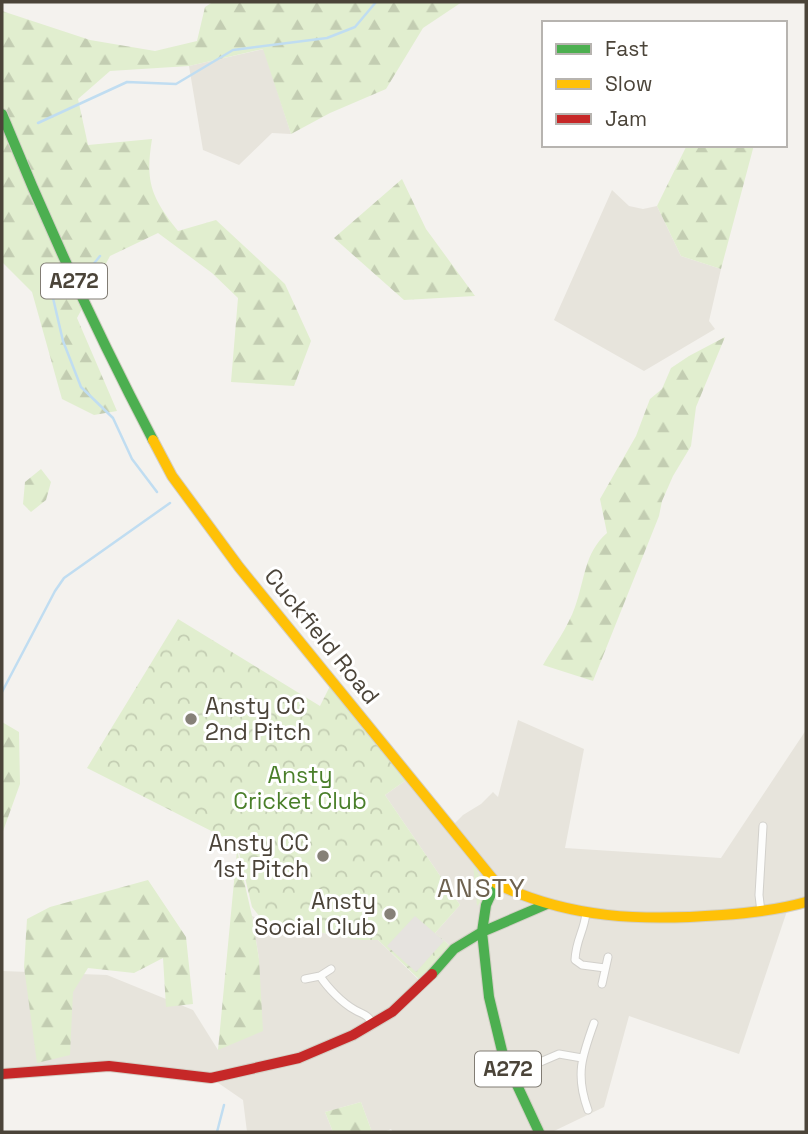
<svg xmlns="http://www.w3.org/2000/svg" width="808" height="1134" font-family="'Space Grotesk',sans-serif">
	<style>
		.residential { fill: #e7e4dc }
		.green { fill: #e1eecf }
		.forest { fill: url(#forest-firs) }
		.park { fill: url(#park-crowns) }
		.parking { fill: #e6e3df }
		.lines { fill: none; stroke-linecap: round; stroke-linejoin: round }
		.stream { stroke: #c0ddf1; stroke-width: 2.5 }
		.street-casing { stroke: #d2d0cb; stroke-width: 9 }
		.fast-casing { stroke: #d3cfc5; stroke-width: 12 }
		.slow-casing { stroke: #d3cfc5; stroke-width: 12 }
		.jam-casing { stroke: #d3cfc5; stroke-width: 12 }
		.street { stroke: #fdfdfc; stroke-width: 7 }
		.fast { stroke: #4caf50; stroke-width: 10 }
		.slow { stroke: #ffc107; stroke-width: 10 }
		.jam { stroke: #c62828; stroke-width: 10 }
		.poi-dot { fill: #868178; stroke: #fff; stroke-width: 2.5 }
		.labels { text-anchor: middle; stroke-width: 6; stroke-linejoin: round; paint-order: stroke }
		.shield { fill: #fff; stroke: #817c74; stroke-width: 2 }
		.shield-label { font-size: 21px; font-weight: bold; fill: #4b4439 }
		.street-label { font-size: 23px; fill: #4b4439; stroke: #fff }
		.poi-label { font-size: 23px; fill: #4b4439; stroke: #fff; text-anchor: end }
		.park-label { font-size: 23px; fill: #4a7f2a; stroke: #fff }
		.quarter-label { font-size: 26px; letter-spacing: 2px; fill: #6e6250; stroke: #fff }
	</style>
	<defs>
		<pattern id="forest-firs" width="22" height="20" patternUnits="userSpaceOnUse" patternTransform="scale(1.75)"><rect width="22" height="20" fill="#e1eecf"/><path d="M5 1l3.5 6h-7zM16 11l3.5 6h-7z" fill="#c3cdb2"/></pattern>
		<pattern id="park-crowns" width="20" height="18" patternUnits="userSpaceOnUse" patternTransform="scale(1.75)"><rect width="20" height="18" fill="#e1eecf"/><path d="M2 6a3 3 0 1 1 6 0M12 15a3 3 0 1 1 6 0" fill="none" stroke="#c3cdb2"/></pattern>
	</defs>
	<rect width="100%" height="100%" fill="#f4f2ee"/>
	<path class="residential" d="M264,49L291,134L272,133L239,165L203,150L189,66Z
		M612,190L629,206L643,209L657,206L681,256L721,269L709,321L715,329L644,371L554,320Z
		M518,720L584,749L565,848L721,858L806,730V902L788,908L739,1054L629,1016L604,1107L552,1132H393L391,1129L384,1132H372L361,1102L325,1112L333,1132H247L243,1100L211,1078L109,1066L2,1074V971L107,975L193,1010L218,1050L259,959L252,916L265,922L350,938L378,940L422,983L454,949L435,933L460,905L385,795L409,778L450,828L463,815L481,804L493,792L498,797Z"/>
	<path class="green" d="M473,864C482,878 490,892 477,906Z"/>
	<path class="forest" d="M213,2H462L423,28L386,89L330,113L291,134L263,49L189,66L110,71L78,99L88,145L152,139C145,182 151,197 178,231L216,220L285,284L311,341L294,386L231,382L238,298L212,273L158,233L110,256L77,318L117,411L94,415L62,399L32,292L2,262V11L90,40L155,51L197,41L205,7Z
		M687,145H754L721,269L681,256L657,206Z
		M402,179L426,229L475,296L404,300L334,238Z
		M725,337L696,407L691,446L673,476L662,501L659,516L593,681L543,665C554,646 568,627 575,607C585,580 584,553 607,533L600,499L636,436L650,399L662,389L671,368L689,356Z
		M41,469L51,482L46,500L31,512L23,504L25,482Z
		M2,722L19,732L20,784L2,834Z
		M237,850L252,916L259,959L263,1031L218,1050Z
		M148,880L186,937L193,1004L166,1007L163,958L134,973L88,968L73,992L70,1055L37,1063L24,967L27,919L50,907Z
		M361,1102L372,1132H333L325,1112Z"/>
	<path class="park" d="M178,619L320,706L332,682L409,778L385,795L460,905L435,933L454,949L423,983L378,940H361L264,922L252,907L237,844L87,768Z"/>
	<path class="parking" d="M415,916L444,941L416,972L387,946Z"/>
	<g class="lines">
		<path class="stream" d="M38,123L127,82L176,84L233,50L327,38L355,27L376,2
			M88,271L100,256
			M61,292L53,298L63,341L81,387L113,418L132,459L157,492
			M2,692L55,591L64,578L170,503
			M217,1132L224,1105"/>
		<g class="street-casing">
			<path id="street" d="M761,912L759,895L763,826
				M586,913C584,932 576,939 575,960L582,965L605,968
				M320,976L331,969
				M305,979L320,976C327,987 342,1003 355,1010C364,1015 367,1014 373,1024
				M602,984L608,957
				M510,1075L559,1054L582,1058
				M588,1110C575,1075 582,1056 594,1023"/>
		</g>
		<g class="fast-casing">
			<path id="fast" d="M2,114C47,225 97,333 153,440
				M496,883L486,905L482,932L489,997L503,1055L539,1132
				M432,974L454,949L482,932L547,904"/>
		</g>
		<g class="slow-casing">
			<path id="slow" d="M153,440L172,476L239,567L496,883
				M497,884C570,919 642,921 722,915C750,913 778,910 806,902"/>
		</g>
		<g class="jam-casing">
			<path id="jam" d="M2,1074L109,1066L211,1078L299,1058L353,1035L392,1012L432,974"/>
		</g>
		<use href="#street" class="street"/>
		<use href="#fast" class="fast"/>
		<use href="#slow" class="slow"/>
		<use href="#jam" class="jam"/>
	</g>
	<g class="poi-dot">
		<circle cx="191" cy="719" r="7"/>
		<circle cx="323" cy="856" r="7"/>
		<circle cx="390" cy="914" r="7"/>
	</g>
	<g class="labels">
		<g class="shield">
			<rect x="41" y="263.5" width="66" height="35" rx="5"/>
			<rect x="475" y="1051.5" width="66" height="35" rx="5"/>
		</g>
		<g class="shield-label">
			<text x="74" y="288">A272</text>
			<text x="508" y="1076">A272</text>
		</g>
		<g class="street-label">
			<text transform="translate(322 636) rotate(51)" y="8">Cuckfield Road</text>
		</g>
		<g class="poi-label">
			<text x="205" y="714" text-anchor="start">Ansty CC<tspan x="205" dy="26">2nd Pitch</tspan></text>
			<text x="309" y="851">Ansty CC<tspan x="309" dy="26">1st Pitch</tspan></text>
			<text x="376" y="909">Ansty<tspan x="376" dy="26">Social Club</tspan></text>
		</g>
		<g class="park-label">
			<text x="300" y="783">Ansty<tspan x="300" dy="26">Cricket Club</tspan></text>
		</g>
		<g class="quarter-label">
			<text x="482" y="897">ANSTY</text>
		</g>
	</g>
	<rect width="808" height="1134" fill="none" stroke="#4b4439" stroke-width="7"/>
	<rect x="542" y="21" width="245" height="126" fill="#ffffff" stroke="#b7b4b0" stroke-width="2"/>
	<rect x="556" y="44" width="35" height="10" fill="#4caf50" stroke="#b7b4b0" stroke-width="2"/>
	<text x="605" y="56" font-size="21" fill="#4b4439">Fast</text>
	<rect x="556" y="79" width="35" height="10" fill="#ffc107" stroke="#b7b4b0" stroke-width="2"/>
	<text x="605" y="91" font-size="21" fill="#4b4439">Slow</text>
	<rect x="556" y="114" width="35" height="10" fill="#c62828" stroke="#b7b4b0" stroke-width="2"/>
	<text x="605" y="126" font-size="21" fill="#4b4439">Jam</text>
</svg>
